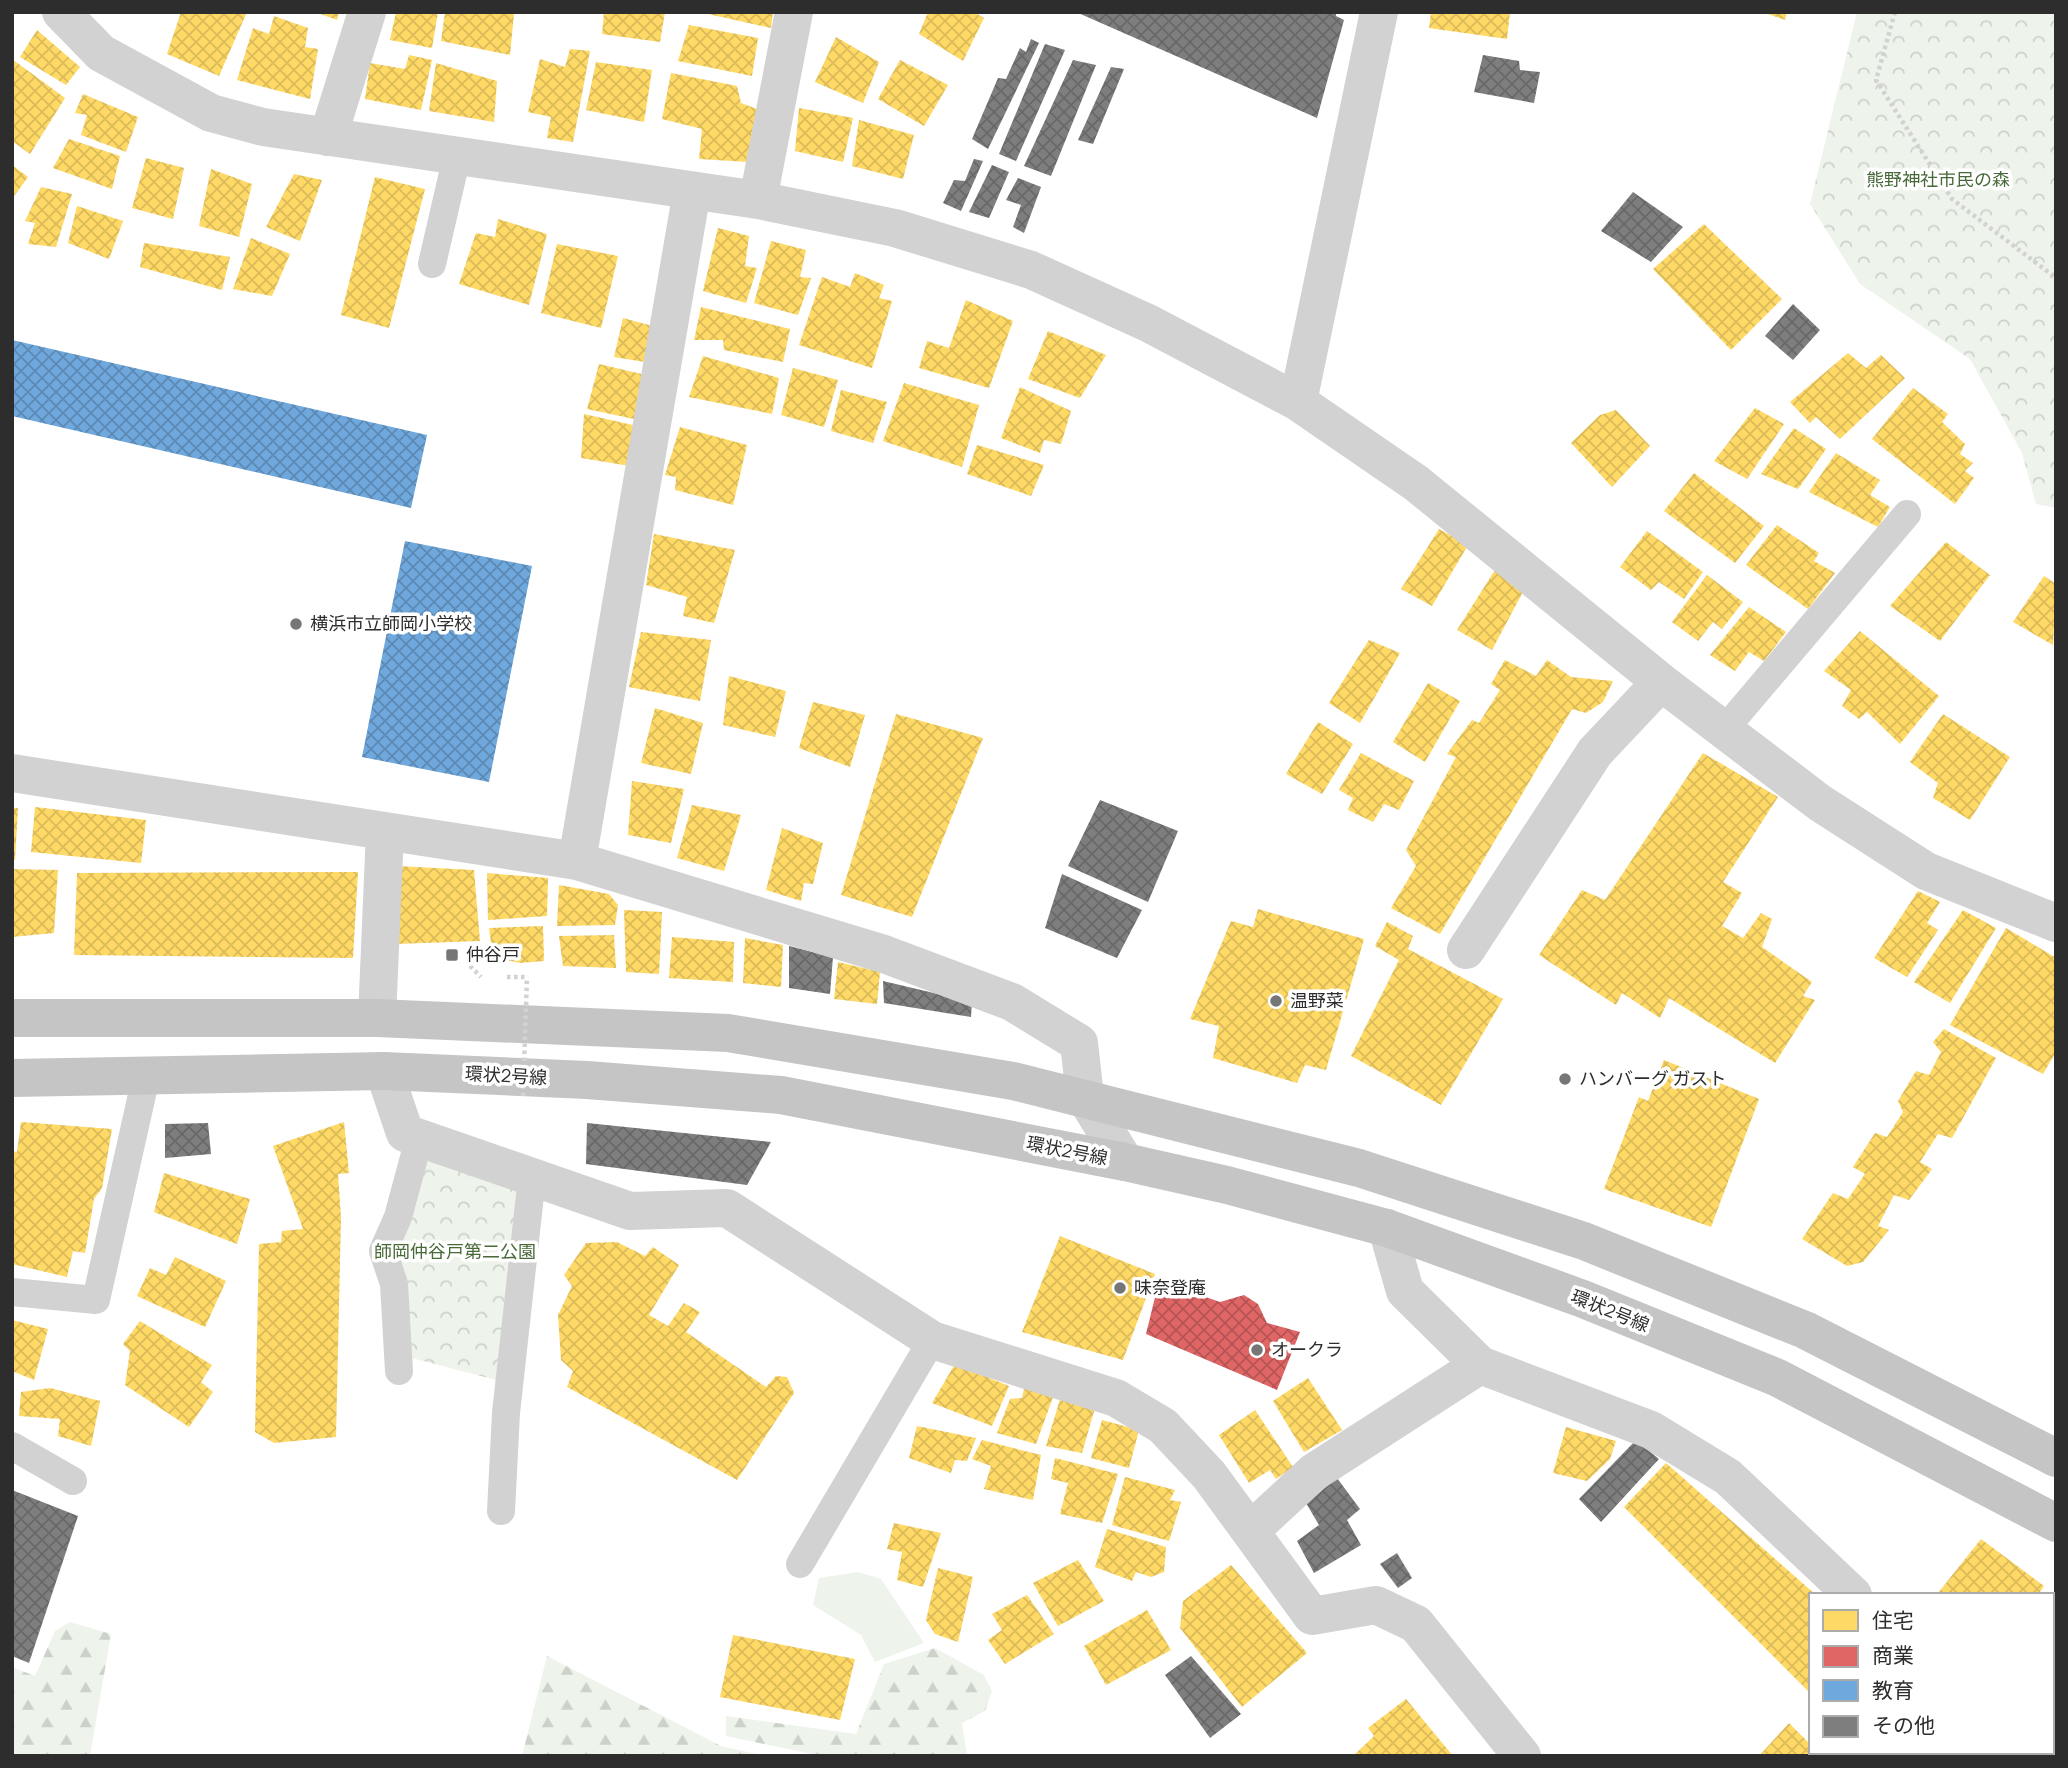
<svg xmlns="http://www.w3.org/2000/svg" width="2068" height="1768" font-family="Manrope,'Noto Sans JP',sans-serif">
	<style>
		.grass { fill: #eef4eb }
		.forest { fill: url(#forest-firs) }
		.park { fill: url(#park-crowns) }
		.homes { fill: url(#homes-cross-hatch) }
		.shops { fill: url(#shops-cross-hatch) }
		.schools { fill: url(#schools-cross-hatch) }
		.building { fill: url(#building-cross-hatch) }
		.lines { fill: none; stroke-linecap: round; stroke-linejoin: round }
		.path { stroke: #d2d2d2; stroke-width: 4.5; stroke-dasharray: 3.5 3.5; stroke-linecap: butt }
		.service { stroke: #d2d2d2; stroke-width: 28 }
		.minor { stroke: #d2d2d2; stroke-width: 38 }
		.primary { stroke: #c5c5c5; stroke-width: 38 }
		.path-bridge { stroke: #d2d2d2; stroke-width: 4.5; stroke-dasharray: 3.5 3.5; stroke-linecap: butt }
		.poi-dot { fill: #767676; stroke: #fff; stroke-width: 2.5 }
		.labels { text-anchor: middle; stroke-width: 7; stroke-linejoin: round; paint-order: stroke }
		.park-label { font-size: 18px; fill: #486a39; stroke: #fff }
		.poi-label { font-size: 18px; fill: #2d2d2d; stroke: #fff; text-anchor: start }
		.street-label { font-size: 18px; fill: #2d2d2d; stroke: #fff }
	</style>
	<defs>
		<pattern id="forest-firs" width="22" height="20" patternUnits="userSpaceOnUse" patternTransform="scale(1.75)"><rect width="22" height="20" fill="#eef4eb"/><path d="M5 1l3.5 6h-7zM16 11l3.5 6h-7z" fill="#ccd2ca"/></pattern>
		<pattern id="park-crowns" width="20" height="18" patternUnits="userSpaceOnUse" patternTransform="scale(1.75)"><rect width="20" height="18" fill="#eef4eb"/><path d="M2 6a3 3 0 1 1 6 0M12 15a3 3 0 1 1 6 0" fill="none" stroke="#ccd2ca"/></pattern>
		<pattern id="homes-cross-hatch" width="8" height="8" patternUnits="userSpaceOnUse" patternTransform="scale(1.75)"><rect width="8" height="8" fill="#ffd966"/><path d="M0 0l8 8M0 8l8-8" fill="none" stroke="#dbbb59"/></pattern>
		<pattern id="shops-cross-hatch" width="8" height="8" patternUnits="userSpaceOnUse" patternTransform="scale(1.75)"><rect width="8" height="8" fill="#e06666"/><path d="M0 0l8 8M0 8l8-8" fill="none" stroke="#b65454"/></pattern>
		<pattern id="schools-cross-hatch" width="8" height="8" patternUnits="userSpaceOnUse" patternTransform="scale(1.75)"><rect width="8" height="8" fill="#6fa8dc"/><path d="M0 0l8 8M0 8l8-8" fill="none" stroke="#5c89b3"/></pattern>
		<pattern id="building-cross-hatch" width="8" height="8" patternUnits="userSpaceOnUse" patternTransform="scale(1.75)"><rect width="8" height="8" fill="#7e7e7e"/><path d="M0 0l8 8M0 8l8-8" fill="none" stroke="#686868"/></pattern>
	</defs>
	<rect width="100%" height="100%" fill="#fff"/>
	<path class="grass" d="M858,1572L881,1579L924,1643L875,1662L861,1635L813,1605L819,1578Z"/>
	<path class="forest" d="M70,1622L111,1634L90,1756H12V1667L35,1676L55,1631Z
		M935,1648L984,1675L992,1691L985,1711L962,1723L967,1756H821L726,1736V1716L856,1734L884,1664Z
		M547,1656L721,1746L765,1756H522Z"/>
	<path class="park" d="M1857,12H2056V508L2036,504L2022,453L1970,359L1860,284L1810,204Z
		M425,1148L522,1181L504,1382L404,1356L391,1251Z"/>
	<path class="homes" d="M181,12H247L219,76L167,54Z
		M315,12H339L337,20Z
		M396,12H438L432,48L390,40Z
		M445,12L514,14L510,55L441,41Z
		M604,12H665L660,42L602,34Z
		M699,12H773L771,28Z
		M928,12H974L984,18L963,61L919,34Z
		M1431,12H1510L1507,39L1429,28Z
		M1762,12H1787L1785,20Z
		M274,16L308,28L305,47L318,49L310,99L237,80L253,28L269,34Z
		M689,25L758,38L752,76L678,61Z
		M37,30L80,67L66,85L20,57Z
		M836,37L879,62L863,103L815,82Z
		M570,49L590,51L573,142L547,138L551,117L528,112L540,59L565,67Z
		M409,55L432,60L421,110L365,99L370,63L405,69Z
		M12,59L65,98L30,154L12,141Z
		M900,60L948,85L924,126L878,99Z
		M596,62L652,70L644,122L586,110Z
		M436,63L497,81L494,122L429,111Z
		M671,73L737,86L741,103L757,109L748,162L699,159L702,129L662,119Z
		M83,94L138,117L126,152L81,135L87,115L75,113Z
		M799,108L853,118L843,162L795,151Z
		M859,120L914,135L903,179L852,166Z
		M69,139L120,156L112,189L53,168Z
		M146,158L184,168L173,219L132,208Z
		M12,165L28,177L12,199Z
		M211,169L252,184L239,237L199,226Z
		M294,174L322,180L300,241L266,227Z
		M375,177L425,189L389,328L341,315Z
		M41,187L72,194L56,247L28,244L35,223L25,221Z
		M77,206L123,221L109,259L68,243Z
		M498,219L547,234L529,305L459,284L476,233L495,237Z
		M1704,224L1782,299L1731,350L1653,269Z
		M718,228L749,236L745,266L757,268L746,303L703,291Z
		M251,238L290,254L272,296L233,289Z
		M771,241L806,250L800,277L811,278L798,315L754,303Z
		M144,243L230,257L222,290L140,267Z
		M557,244L618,256L601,328L541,313Z
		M855,273L884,285L879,298L892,301L872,368L799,345L822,277L850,287Z
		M966,300L1013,321L989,388L919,368L927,341L949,348Z
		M701,307L790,329L783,362L724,350L723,340H694Z
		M623,318L660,328L651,363L614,357Z
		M1048,331L1106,355L1080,398L1028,379Z
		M1848,353L1866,368L1881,355L1905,378L1840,439L1816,417L1810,423L1790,402Z
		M703,356L779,378L772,414L689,397Z
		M599,364L646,375L634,419L587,409Z
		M793,368L838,380L824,427L781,415Z
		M904,383L979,405L962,467L883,441Z
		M1020,387L1071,411L1061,444L1044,440L1040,453L1001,438Z
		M1913,388L1948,414L1942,422L1965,444L1960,454L1973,463L1965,471L1974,478L1955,504L1872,439Z
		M841,390L887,402L873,443L831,431Z
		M1755,408L1784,424L1747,479L1714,461Z
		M1616,410L1650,446L1612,487L1571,443L1600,415Z
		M584,414L633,425L630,466L581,458Z
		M680,427L747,445L733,505L675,490L676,477L665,475Z
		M1794,428L1826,449L1798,489L1761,474Z
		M977,445L1044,465L1031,496L967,474Z
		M1836,453L1880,480L1870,495L1890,507L1878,527L1809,492Z
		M1694,473L1764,526L1735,563L1664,511Z
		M1777,525L1819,553L1814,561L1835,573L1808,609L1746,565Z
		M1439,529L1468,545L1432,606L1401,589Z
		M1647,531L1703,572L1684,599L1659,582L1651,590L1620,567Z
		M654,534L735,550L714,623L683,616L687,597L646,585Z
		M1946,542L1990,575L1940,641L1890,606Z
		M1495,570L1524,590L1492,650L1457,630Z
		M1707,575L1743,602L1722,629L1713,622L1698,641L1672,622Z
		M2044,576L2056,584L2053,645L2013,622Z
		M1749,607L1786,632L1764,661L1749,652L1735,671L1710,655Z
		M1860,631L1939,696L1900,744L1867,712L1859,719L1842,706L1851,690L1824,671Z
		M641,632L711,640L700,701L629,687Z
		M1369,640L1400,653L1360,723L1329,703Z
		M1505,660L1536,676L1547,660L1571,677L1613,681L1603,702L1586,713L1572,709L1440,934L1391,908L1416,866L1406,850L1456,757L1447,754L1472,720L1479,723L1500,690L1491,684Z
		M729,676L786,691L775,737L723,725Z
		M1428,683L1460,701L1425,762L1393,742Z
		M813,702L865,715L850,767L799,748Z
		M655,708L703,723L691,774L641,763Z
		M896,714L983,738L912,917L841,895Z
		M1943,714L2010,757L1970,820L1933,798L1938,783L1910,762Z
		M1318,722L1353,744L1322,794L1286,774Z
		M1361,753L1414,781L1399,810L1384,804L1373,822L1348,810L1353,798L1339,790Z
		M1703,753L1778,797L1723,882L1742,893L1722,926L1743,938L1761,913L1772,919L1762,947L1812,982L1803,996L1815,1000L1775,1063L1669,998L1660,1018L1622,993L1616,1005L1539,955L1582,890L1605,900Z
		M632,781L684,789L671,843L628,835Z
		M692,805L741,815L724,871L677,858Z
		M35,807L146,820L141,863L31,852Z
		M12,808H18L15,860H12Z
		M782,828L823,843L813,884L804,883L801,901L766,890Z
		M397,866L474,870L480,941L396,944Z
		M12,869L58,870L54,933L12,937Z
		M358,872L353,958L74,955L77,873Z
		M487,873L548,878L547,916L488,920Z
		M559,885L609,894L618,905L615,925L557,926Z
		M1918,891L1940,902L1927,923L1938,930L1907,977L1874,958Z
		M1258,909L1364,939L1326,1070L1305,1065L1297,1083L1213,1058L1219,1026L1190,1019L1231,921L1253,927Z
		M624,910L662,912L659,974L626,972Z
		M1963,910L1996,928L1950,1003L1914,982Z
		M1387,922L1413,936L1408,949L1503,999L1441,1105L1351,1056L1399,960L1375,946Z
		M543,926L544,961L520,963L493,957L489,928Z
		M2006,928L2056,958V1052L2043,1074L1950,1025Z
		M614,935L616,968L563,966L559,936Z
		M672,937L734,942L733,982L669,978Z
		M745,938L783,945L781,987L743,983Z
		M838,962L880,972L877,1004L834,999Z
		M1944,1029L1996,1058L1952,1138L1938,1134L1920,1162L1932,1169L1909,1200L1894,1195L1878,1226L1889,1230L1863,1262L1847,1266L1802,1239L1833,1193L1848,1199L1865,1174L1853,1167L1875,1133L1887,1137L1903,1112L1898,1101L1916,1071L1929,1075L1941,1052L1933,1042Z
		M1664,1060L1759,1099L1711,1227L1604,1189L1639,1097L1648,1101Z
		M21,1122L112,1129L102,1188L94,1199L85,1253L73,1251L67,1277L12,1264V1151L17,1152Z
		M344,1122L349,1173L338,1174L341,1217L336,1437L274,1443L255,1432L259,1244L281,1242L282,1231L303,1229L273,1146Z
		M164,1173L250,1199L237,1244L154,1212Z
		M1060,1236L1155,1274L1123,1360L1022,1332Z
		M617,1242L645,1256L653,1247L679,1265L649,1315L668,1326L684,1303L700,1312L686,1332L766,1387L776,1376L787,1377L794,1393L737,1480L567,1387L573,1371L561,1360L558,1315L572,1286L564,1275L586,1243Z
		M175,1257L226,1281L205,1327L137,1296L150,1268L166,1275Z
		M12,1320L48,1329L34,1380L12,1371Z
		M140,1321L212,1365L201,1382L213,1392L189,1427L125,1385L130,1351L123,1344Z
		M955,1364L1009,1386L992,1426L932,1403Z
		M1308,1378L1342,1430L1304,1452L1273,1401Z
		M50,1388L100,1401L91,1446L58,1436L60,1419L19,1416L21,1392Z
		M1024,1388L1053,1397L1036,1444L997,1433L1010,1399L1022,1398Z
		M1060,1399L1095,1408L1082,1453L1046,1446Z
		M1255,1410L1293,1467L1276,1479L1270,1470L1249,1483L1219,1435Z
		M1102,1420L1139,1430L1129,1468L1091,1458Z
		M917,1426L976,1438L967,1461L955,1460L951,1473L909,1458Z
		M1566,1427L1616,1441L1610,1459L1587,1481L1553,1473Z
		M982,1440L1041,1455L1033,1500L984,1489L991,1466L972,1459Z
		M1055,1458L1118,1474L1102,1523L1060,1514L1068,1483L1051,1479Z
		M1666,1463L1816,1595H1811V1694L1624,1507Z
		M1125,1477L1175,1490L1170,1500L1181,1502L1169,1541L1112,1525Z
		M894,1523L941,1533L923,1587L897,1580L902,1552L887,1549Z
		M1107,1529L1166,1547L1164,1572L1151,1577L1136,1572L1132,1581L1095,1567Z
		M1981,1539L2044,1586L2038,1595L1938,1593Z
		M1078,1560L1104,1601L1058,1626L1033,1583Z
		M1231,1565L1307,1653L1242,1707L1180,1628L1183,1601Z
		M938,1568L973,1577L958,1642L935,1634L926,1620Z
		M1027,1595L1054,1634L1005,1664L988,1640L1002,1630L992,1614Z
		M2056,1606V1683L2052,1681V1612Z
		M1147,1610L1171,1650L1106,1685L1084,1646Z
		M733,1635L855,1659L840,1720L720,1697Z
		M1406,1699L1453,1756H1353L1374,1736L1368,1728Z
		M1789,1723L1811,1745V1752L1822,1756H1759Z
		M1868,1752H1899L1896,1756H1872Z
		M1978,1752H2032L2034,1753L1982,1756Z"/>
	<path class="shops" d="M1159,1281L1220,1302L1244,1295L1258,1304L1267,1323L1300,1332L1277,1390L1146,1334Z"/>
	<path class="schools" d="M12,340L427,435L411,508L12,416Z
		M405,541L532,566L489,782L362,757Z"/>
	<path class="building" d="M1076,12H1336V16L1344,20L1317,118Z
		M1031,39L1039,43L988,149L972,139L998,78L1006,79L1020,48L1026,52Z
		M1045,44L1065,50L1016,161L999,154Z
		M1483,55L1519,61L1520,70L1540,72L1534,103L1474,92Z
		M1073,60L1096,65L1051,176L1024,166Z
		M1111,67L1124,69L1093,144L1078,140Z
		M974,159L983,161L961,211L943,203L954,180L965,181Z
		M992,165L1009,172L989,218L969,212Z
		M1018,178L1041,187L1024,233L1013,227L1021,205L1006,200Z
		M1633,192L1683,227L1651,262L1601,231Z
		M1793,304L1820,330L1793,360L1765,336Z
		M1100,800L1178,831L1148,902L1068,866Z
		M1062,874L1142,910L1117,958L1045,928Z
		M789,946L833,957L830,994L789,988Z
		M883,981L972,1002L971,1017L884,1003Z
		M208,1123L211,1154L165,1158V1124Z
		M587,1123L771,1142L747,1185L586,1164Z
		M1636,1440L1659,1459L1601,1522L1579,1499Z
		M1337,1478L1360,1509L1347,1520L1361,1545L1314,1573L1297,1541L1319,1525L1306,1503Z
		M12,1490L78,1516L29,1663L12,1656Z
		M1397,1553L1412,1578L1398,1588L1380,1564Z
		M1191,1656L1241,1714L1210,1738L1165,1675Z"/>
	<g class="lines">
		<path class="path" d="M1895,12L1876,80L1952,199L2056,278
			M470,966L481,977
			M507,977H527"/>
		<path class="service" d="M432,264L457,156
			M1724,730L1907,514
			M12,1292L96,1300L146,1077
			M399,1371L394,1284L383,1251L398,1217L419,1139
			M12,1446L73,1481
			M501,1511L506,1413L532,1177
			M800,1564L932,1340"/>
		<path class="minor" d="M61,12L101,53L211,113L263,127L758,200L895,228L1031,270L1148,323L1298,402L1416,483L1661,682L1820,803L1926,871L2056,923
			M328,137L367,12
			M758,200L794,12
			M1298,402L1379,12
			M12,773L577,861L884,954L1012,1002L1079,1043L1085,1097L1125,1162
			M577,861L692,191
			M1466,950L1595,752L1661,682
			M377,1018L385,831
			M384,1071L405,1133L630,1211L727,1208L932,1340L1116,1398L1163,1426L1209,1475L1250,1531
			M1387,1228L1405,1291L1480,1365L1314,1472L1250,1531L1312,1616L1376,1605L1416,1624L1522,1756
			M1480,1365L1651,1430L1728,1477L1853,1595
			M2052,1744L2056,1746
			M1932,1756L1936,1752"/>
		<path class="primary" d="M12,1018H377L728,1033L1013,1081L1359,1168L1584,1241L1805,1330L2056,1458
			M12,1078L384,1071L587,1080L781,1095L1125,1162L1227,1185L1387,1228L1583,1299L1778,1378L2056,1523"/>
		<path class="path-bridge" d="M523,1096L527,977"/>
	</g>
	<g class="poi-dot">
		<circle cx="296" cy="624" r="7"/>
		<rect x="445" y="948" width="14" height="14" rx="3.5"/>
		<circle cx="1276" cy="1001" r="7"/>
		<circle cx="1565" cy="1079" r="7"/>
		<circle cx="1120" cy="1288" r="7"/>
		<circle cx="1257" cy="1350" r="7"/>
	</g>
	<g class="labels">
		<g class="park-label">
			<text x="1938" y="186">熊野神社市民の森</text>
			<text x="455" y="1258">師岡仲谷戸第二公園</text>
		</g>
		<g class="poi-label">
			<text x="310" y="630">横浜市立師岡小学校</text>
			<text x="466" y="961">仲谷戸</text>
			<text x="1290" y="1007">温野菜</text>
			<text x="1579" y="1085">ハンバーグ ガスト</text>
			<text x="1134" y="1294">味奈登庵</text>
			<text x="1271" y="1356">オークラ</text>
		</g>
		<g class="street-label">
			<text transform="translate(506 1076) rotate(3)" y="6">環状2号線</text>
			<text transform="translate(1067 1151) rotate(11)" y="6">環状2号線</text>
			<text transform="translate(1610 1311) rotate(22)" y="6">環状2号線</text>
		</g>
	</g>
	<rect width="2068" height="1768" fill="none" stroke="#2d2d2d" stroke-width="28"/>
	<rect x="1809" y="1593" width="245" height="161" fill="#ffffff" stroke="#ababab" stroke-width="2"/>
	<rect x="1823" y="1610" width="35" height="21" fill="#ffd966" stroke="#ababab" stroke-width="2"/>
	<text x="1872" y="1628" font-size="21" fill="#2d2d2d">住宅</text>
	<rect x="1823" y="1646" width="35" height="21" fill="#e06666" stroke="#ababab" stroke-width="2"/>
	<text x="1872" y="1663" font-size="21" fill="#2d2d2d">商業</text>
	<rect x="1823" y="1680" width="35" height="21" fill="#6fa8dc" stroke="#ababab" stroke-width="2"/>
	<text x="1872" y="1698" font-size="21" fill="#2d2d2d">教育</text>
	<rect x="1823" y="1716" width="35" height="21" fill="#7e7e7e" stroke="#ababab" stroke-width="2"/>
	<text x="1872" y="1733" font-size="21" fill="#2d2d2d">その他</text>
</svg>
